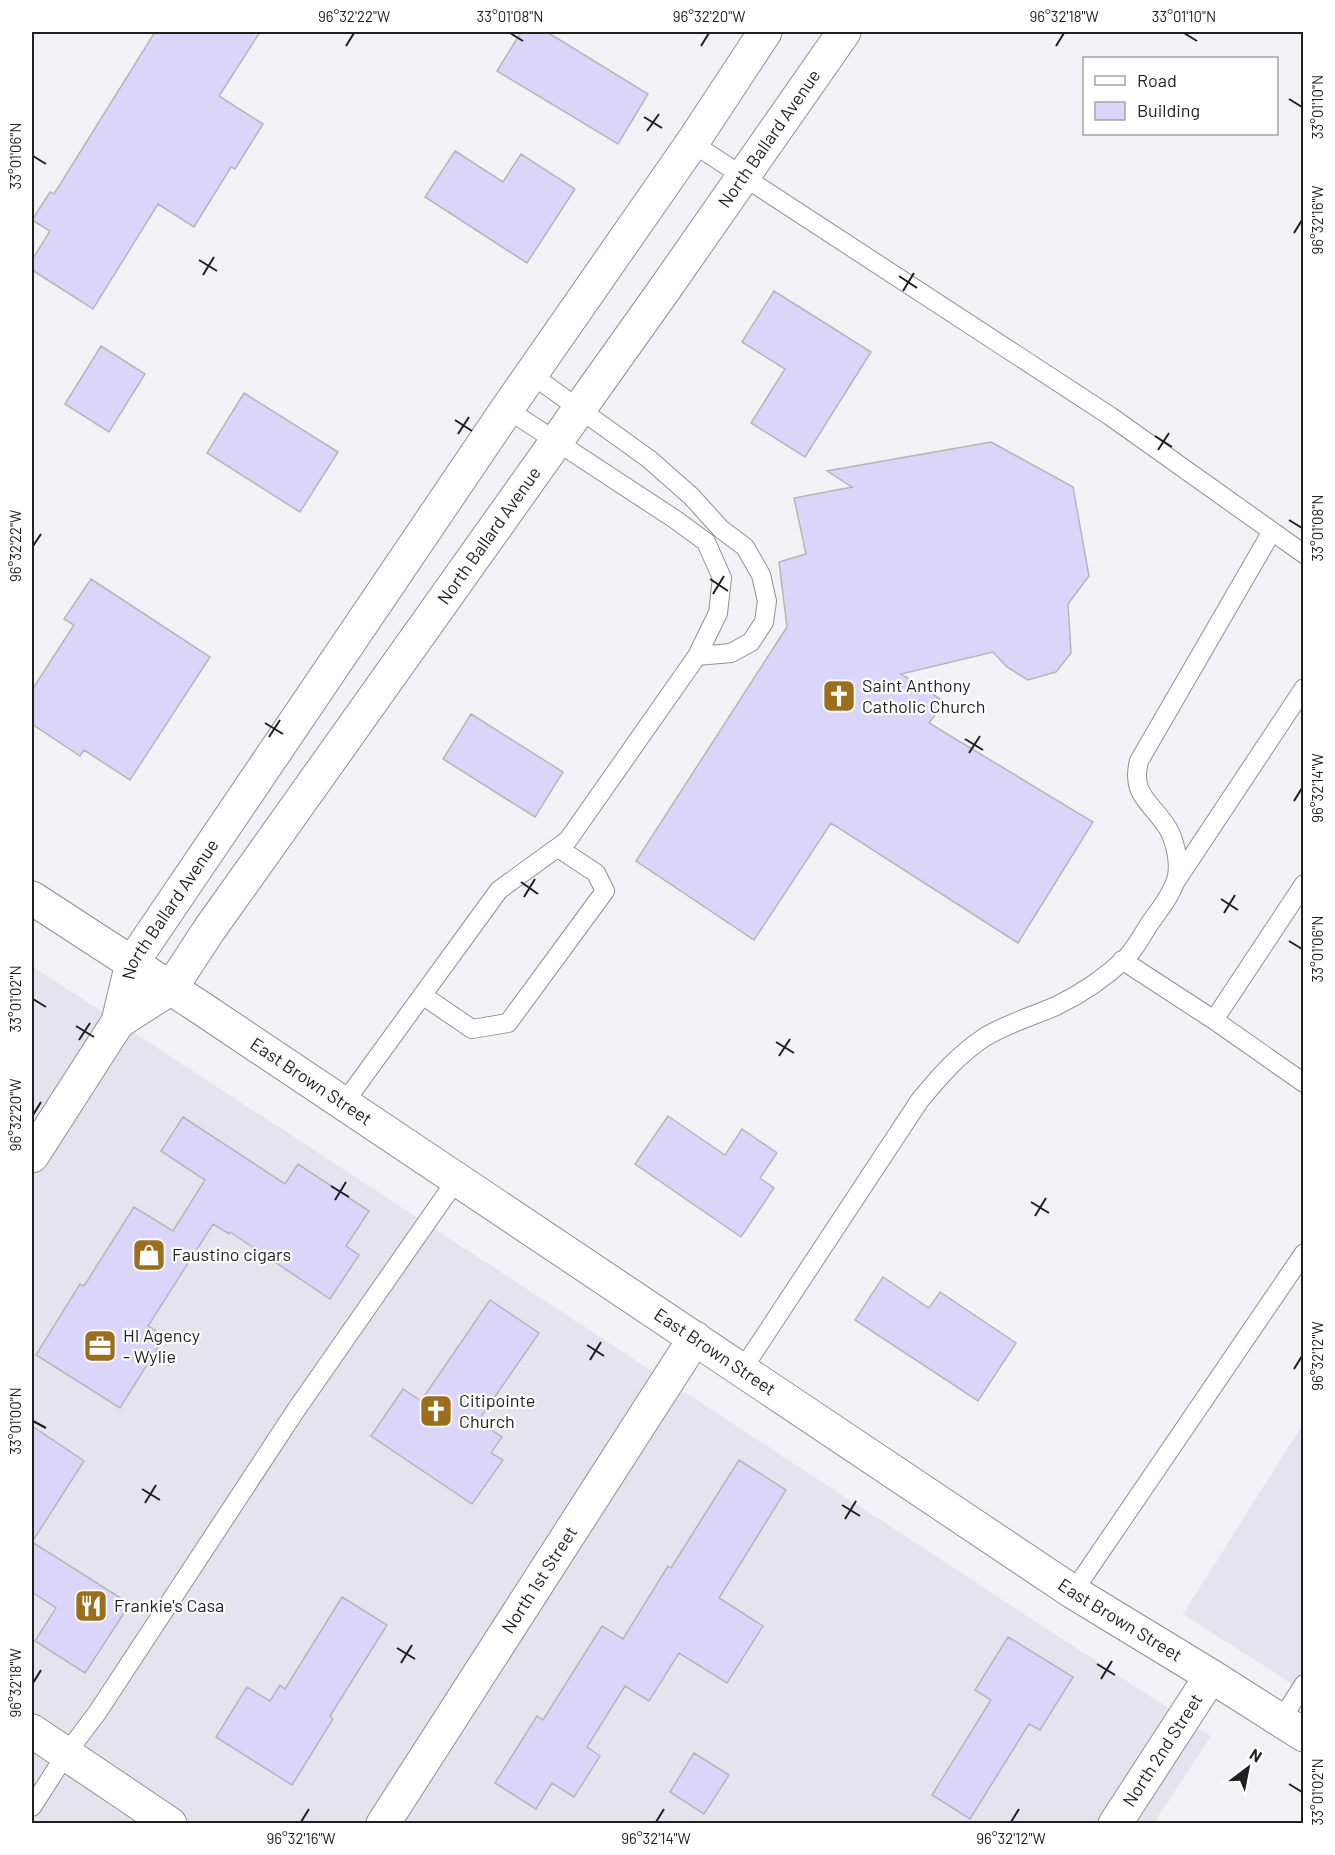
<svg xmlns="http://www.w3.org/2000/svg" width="1335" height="1855" font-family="Barlow,sans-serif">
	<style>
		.built { fill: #e5e3ee }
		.building { fill: #dcd5fa; stroke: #b6b6b9; stroke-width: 1.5 }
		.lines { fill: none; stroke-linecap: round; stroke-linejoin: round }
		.lane-casing { stroke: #919194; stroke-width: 20 }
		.street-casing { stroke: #919194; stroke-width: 35 }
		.secondary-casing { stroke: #919194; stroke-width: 35 }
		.lane { stroke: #fff; stroke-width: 18 }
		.street { stroke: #fff; stroke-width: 33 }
		.secondary { stroke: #fff; stroke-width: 33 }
		.ticks { fill: none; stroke: #1f1f20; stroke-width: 2 }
		.labels { text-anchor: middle; stroke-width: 4.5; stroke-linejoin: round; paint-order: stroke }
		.street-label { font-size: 18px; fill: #1f1f20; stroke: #fff }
		.poi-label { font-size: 18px; fill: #1f1f20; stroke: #fff; text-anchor: start }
		.neatline { fill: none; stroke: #1f1f20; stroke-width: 2 }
		.ticks-label { font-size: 15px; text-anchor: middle; fill: #1f1f20 }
	</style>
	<rect width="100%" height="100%" fill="#f2f1f5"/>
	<path class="built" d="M32,966L1211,1736L1154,1823H32Z
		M1303,1424V1691L1183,1614Z"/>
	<path class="building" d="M155,32H260L219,96L263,124L235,169L231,167L194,227L158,204L93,309L32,270V260L50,231L32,220L50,192L54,194Z
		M521,32H547L648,94L618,144L497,71Z
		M455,151L503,182L521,154L575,189L527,263L425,197Z
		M774,291L871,352L805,457L751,423L785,369L742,342Z
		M101,346L145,374L109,432L65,404Z
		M244,393L338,452L300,512L207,453Z
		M991,442L1073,487L1089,576L1068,604L1071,653L1056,672L1028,680L1007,667L993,652L901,674L945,702L929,723L1093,822L1018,943L831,823L754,940L636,861L787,627L779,562L806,554L794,498L852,487L827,471Z
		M91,579L210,657L130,780L84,750L80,756L32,724V690L74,625L64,619Z
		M471,714L563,772L535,817L443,759Z
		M668,1116L725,1155L742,1129L777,1153L760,1178L774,1188L741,1237L635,1164Z
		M183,1117L285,1184L298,1164L369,1211L346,1246L359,1255L330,1299L230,1232L229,1234L213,1224L148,1326L165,1336L120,1408L36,1355L80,1284L84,1286L134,1207L173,1231L205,1180L161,1151Z
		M883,1277L929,1308L940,1292L1016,1343L978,1401L855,1320Z
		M490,1300L539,1333L478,1421L502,1437L491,1453L503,1460L472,1504L371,1436L403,1389L421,1401Z
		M32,1426L84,1461L32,1542L130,1604L85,1673L35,1641L56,1608L32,1592Z
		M739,1460L786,1490L719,1598L763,1626L727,1683L679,1653L649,1701L625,1686L587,1747L600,1756L574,1797L552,1783L536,1809L495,1783L537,1716L543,1720L602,1626L623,1639L668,1566L671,1568Z
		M342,1597L387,1625L330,1716L333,1719L292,1785L216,1737L247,1687L270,1701L280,1685L285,1689Z
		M1008,1637L1073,1677L1040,1730L1029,1724L970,1819L932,1795L991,1700L975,1690Z
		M694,1753L729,1775L704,1814L670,1792Z"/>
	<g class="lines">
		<g class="lane-casing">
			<path id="lane" d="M692,143L1110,416L1304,554
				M532,375L649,459L691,496L721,529L745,547L761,575L767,601L764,622L751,642L731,653L697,656
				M1176,881L1304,688
				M1122,960L1214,1020L1304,1083
				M422,995L472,1029L508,1023L605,891L596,873L558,848
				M1214,1020L1304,884
				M344,1103L499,890L568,840L697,656L718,613L722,578L706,542L676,520L507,409
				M742,1370L920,1100C940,1076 959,1054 985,1037C1006,1024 1033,1016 1056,1006C1081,994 1107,976 1127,957C1136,947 1143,934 1150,923C1160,909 1173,893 1177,876C1180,860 1174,836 1165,824C1148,800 1131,793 1139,761L1271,533
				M1073,1592L1304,1253
				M1281,1720L1304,1684
				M32,1807L66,1754L97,1713L296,1410L457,1179"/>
		</g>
		<g class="street-casing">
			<g id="street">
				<path d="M32,1731L170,1824"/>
				<path id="s1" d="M383,1824L695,1338"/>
				<path id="s2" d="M1115,1824L1211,1676"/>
			</g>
		</g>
		<g class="secondary-casing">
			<g id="secondary">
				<path id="s3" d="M32,898L198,1006L1073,1592L1211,1676L1304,1735"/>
				<path id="s4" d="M118,1022L171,988L209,930L664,290L844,32"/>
				<path id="s5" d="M32,1156L118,1022L132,963L507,409L692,143L765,32"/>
			</g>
		</g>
		<use href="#lane" class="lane"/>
		<use href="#street" class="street"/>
		<use href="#secondary" class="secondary"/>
	</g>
	<path class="ticks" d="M510,33L523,41M1184,33L1197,41M346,46L354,33M701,46L709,33M1056,46L1064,33M1289,99L1302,107M644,117L662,128M647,131L659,114M33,156L46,164M1294,233L1302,220M199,260L217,271M203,275L214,257M899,276L917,288M903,291L914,273M455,420L472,431M458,434L469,417M1155,436L1172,447M1158,450L1169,433M1289,520L1302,528M33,546L41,534M710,579L728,591M713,594L724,576M265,723L283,734M269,737L280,720M965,739L983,750M969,753L980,736M1294,801L1302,788M521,882L538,894M524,897L535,879M1221,899L1238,910M1224,913L1235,895M1289,941L1302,949M33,999L46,1007M76,1026L94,1037M79,1040L90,1023M776,1042L794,1053M779,1056L790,1039M33,1115L41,1102M331,1186L349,1197M335,1200L346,1182M1031,1202L1049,1213M1035,1216L1046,1198M587,1345L604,1356M590,1360L601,1342M1294,1369L1302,1356M33,1421L46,1428M142,1489L160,1500M145,1503L156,1485M842,1505L860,1516M845,1519L856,1501M397,1648L415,1659M401,1663L412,1645M1097,1664L1115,1675M1101,1679L1112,1661M33,1683L41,1670M1289,1784L1302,1792M301,1822L309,1809M656,1822L664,1809M1011,1822L1019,1809"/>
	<defs>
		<g id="church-square" transform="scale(1.725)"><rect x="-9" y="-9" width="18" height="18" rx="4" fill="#9a6e1d" stroke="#fff"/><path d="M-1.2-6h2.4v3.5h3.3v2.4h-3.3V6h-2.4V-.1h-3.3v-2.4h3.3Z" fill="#fff"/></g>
		<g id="shop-square" transform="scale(1.725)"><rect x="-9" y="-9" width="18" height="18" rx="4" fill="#9a6e1d" stroke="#fff"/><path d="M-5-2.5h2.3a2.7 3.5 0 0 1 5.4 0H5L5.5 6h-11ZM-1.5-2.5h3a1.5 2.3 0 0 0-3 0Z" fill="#fff"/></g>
		<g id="office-square" transform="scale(1.725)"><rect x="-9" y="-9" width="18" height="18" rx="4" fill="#9a6e1d" stroke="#fff"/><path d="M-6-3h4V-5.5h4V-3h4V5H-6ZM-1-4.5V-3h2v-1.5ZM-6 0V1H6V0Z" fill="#fff"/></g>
		<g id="restaurant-square" transform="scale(1.725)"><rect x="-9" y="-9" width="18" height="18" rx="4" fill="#9a6e1d" stroke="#fff"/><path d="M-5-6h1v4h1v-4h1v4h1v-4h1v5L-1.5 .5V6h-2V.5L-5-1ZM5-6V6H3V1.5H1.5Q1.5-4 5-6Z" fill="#fff"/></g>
	</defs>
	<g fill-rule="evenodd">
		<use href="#church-square" x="839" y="696"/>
		<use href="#shop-square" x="149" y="1255"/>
		<use href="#office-square" x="100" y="1346"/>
		<use href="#church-square" x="436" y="1411"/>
		<use href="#restaurant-square" x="91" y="1606"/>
	</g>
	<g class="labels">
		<g class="street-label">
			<text dy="6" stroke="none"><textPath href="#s4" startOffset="1102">North Ballard Avenue</textPath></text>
			<text dy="6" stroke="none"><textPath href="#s4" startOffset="616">North Ballard Avenue</textPath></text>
			<text dy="6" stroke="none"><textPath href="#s5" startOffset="285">North Ballard Avenue</textPath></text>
			<text dy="6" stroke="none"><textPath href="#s3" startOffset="334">East Brown Street</textPath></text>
			<text dy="6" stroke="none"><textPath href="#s3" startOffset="820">East Brown Street</textPath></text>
			<text dy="6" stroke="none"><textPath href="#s1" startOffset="290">North 1st Street</textPath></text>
			<text dy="6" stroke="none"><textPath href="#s3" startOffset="1306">East Brown Street</textPath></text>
			<text dy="6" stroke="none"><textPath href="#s2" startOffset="88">North 2nd Street</textPath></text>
		</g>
		<g class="poi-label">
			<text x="862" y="692">Saint Anthony<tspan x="862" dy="21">Catholic Church</tspan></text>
			<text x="172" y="1261">Faustino cigars</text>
			<text x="123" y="1342">HI Agency<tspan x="123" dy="21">- Wylie</tspan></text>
			<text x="459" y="1407">Citipointe<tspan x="459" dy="21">Church</tspan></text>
			<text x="114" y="1612">Frankie's Casa</text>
		</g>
	</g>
	<rect width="1335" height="1855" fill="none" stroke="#ffffff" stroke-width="66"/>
	<rect x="1083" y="57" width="195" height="78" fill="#ffffff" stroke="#a5a5a6" stroke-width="1.5"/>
	<rect x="1095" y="76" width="30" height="9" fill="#ffffff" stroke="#a5a5a6" stroke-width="1.5"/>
	<text x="1137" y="87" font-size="18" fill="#1f1f20">Road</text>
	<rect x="1095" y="102" width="30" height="18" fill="#dcd5fa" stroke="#a5a5a6" stroke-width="1.5"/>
	<text x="1137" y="117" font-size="18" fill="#1f1f20">Building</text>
	<g transform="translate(1248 1768) rotate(32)" stroke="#ffffff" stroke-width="4.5" paint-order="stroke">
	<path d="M0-4.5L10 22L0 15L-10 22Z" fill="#1f1f20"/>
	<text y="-9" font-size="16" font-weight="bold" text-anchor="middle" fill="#1f1f20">N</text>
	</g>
	<rect x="33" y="33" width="1269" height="1789" class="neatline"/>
	<g class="ticks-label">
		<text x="354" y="22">96°32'22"W</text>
		<text x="510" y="22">33°01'08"N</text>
		<text x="709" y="22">96°32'20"W</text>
		<text x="1064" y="22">96°32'18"W</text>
		<text x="1184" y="22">33°01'10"N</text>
		<text transform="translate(1318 107) rotate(-90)" y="5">33°01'10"N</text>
		<text transform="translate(16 156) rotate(-90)" y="5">33°01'06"N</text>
		<text transform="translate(1318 220) rotate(-90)" y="5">96°32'16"W</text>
		<text transform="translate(1318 528) rotate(-90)" y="5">33°01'08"N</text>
		<text transform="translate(16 546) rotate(-90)" y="5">96°32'22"W</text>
		<text transform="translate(1318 788) rotate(-90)" y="5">96°32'14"W</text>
		<text transform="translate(1318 949) rotate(-90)" y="5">33°01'06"N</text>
		<text transform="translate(16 999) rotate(-90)" y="5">33°01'02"N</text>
		<text transform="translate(16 1115) rotate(-90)" y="5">96°32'20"W</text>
		<text transform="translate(1318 1356) rotate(-90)" y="5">96°32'12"W</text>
		<text transform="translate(16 1421) rotate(-90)" y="5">33°01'00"N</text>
		<text transform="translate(16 1683) rotate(-90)" y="5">96°32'18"W</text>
		<text transform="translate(1318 1792) rotate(-90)" y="5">33°01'02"N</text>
		<text x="301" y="1844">96°32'16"W</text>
		<text x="656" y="1844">96°32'14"W</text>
		<text x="1011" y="1844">96°32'12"W</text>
	</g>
</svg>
